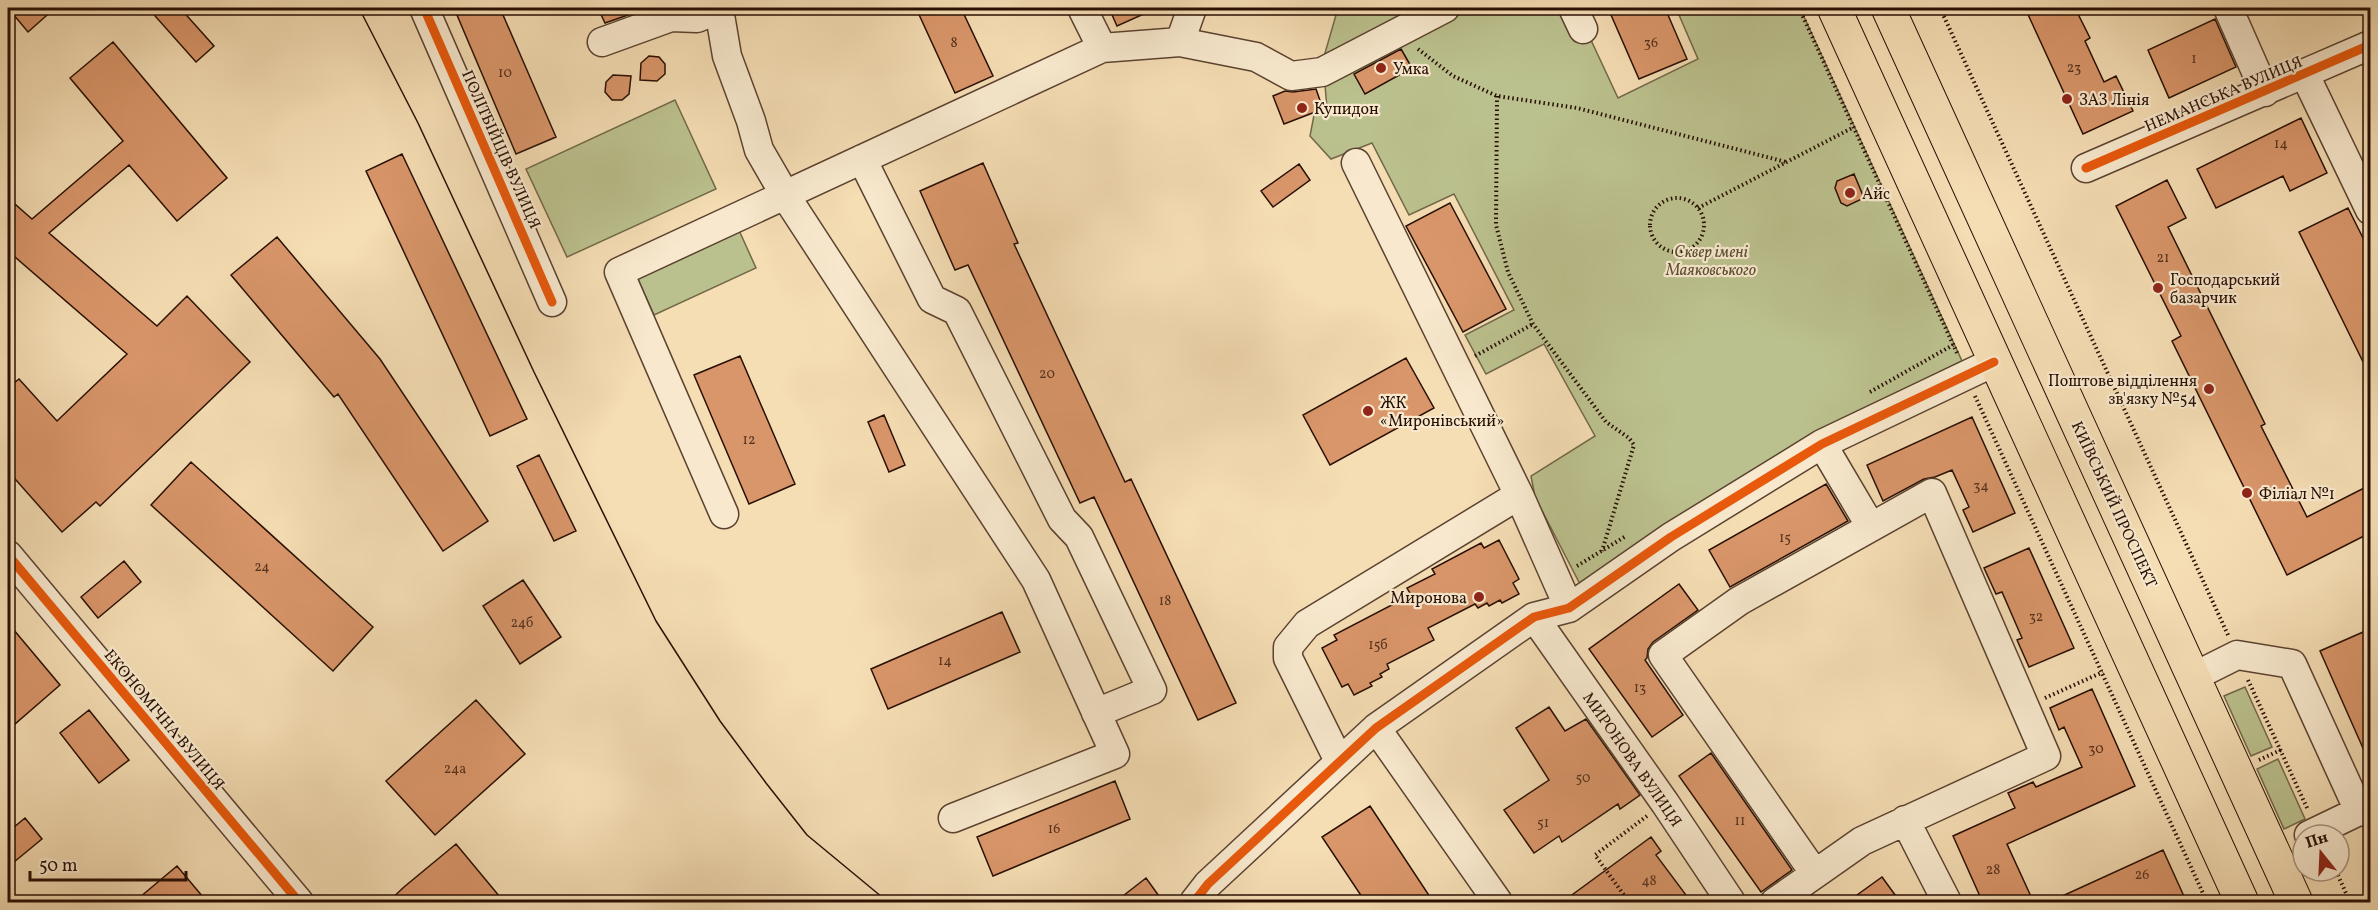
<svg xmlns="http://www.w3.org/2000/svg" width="2378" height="910" font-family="Vollkorn,serif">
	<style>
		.green { fill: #bbc18e; stroke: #726849; stroke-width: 1.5 }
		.building { fill: #d9966a; stroke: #280f04; stroke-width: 1.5 }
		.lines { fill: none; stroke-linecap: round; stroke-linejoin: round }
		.minor-casing { stroke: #5b4230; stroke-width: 31 }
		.major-casing { stroke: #280f04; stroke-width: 35 }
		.path { stroke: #280f04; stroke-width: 4; stroke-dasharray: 1.5 3; stroke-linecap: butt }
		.minor { stroke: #f8e9ce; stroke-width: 28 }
		.major { stroke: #f5ddb4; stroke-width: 33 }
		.tram { stroke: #280f04; stroke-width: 1.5 }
		.cycleway-casing { stroke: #f8e9ce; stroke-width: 13 }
		.cycleway { stroke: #e8590c; stroke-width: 9 }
		.poi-dot { fill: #8f2418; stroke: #f8e9ce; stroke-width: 2 }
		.labels { text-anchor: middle; stroke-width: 4.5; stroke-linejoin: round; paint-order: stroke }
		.number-label { font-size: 14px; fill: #54311e }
		.poi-label { font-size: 16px; fill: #280f04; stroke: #f8e9ce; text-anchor: start }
		.street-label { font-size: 16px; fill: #280f04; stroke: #f8e9ce }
		.park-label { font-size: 16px; font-style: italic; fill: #5b4d34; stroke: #f8e9ce }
	</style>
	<rect width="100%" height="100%" fill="#f5ddb4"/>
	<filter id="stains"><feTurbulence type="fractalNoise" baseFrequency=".00333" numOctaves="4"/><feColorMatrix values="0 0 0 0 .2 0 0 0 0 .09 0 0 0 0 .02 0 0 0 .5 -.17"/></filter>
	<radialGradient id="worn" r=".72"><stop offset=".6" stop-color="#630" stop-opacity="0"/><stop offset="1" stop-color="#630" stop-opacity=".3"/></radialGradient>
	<path class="green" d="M1338,8H1576L1618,98L1698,59L1676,8H1800L1962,361L1898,393L1582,588L1535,497L1531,476L1595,436L1544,344L1486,374L1465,335L1514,310L1454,194L1409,215L1372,143L1331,159L1310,136L1314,115L1327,109L1323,60Z
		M675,100L716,189L567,257L526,169Z
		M738,228L756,268L654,315L636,275Z
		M2245,687L2272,747L2251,756L2224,696Z
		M2278,759L2305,819L2284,829L2257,769Z"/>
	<path class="building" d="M8,8H55L28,32Z
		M148,8H180L214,46L196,62Z
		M454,8H500L556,137L516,154Z
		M598,8H648L605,23Z
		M916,8H961L993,76L955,93Z
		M1109,8H1157L1117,26Z
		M1608,8H1665L1687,59L1639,79Z
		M2025,8H2075L2090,38L2085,41L2104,82L2116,76L2133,111L2083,134Z
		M2215,19L2236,67L2169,98L2148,50Z
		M113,42L227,178L177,221L129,165L49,233L157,326L187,296L250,362L100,506L96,502L62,532L8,471V388L19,379L57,421L127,354L8,251V198L32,219L123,141L70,78Z
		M1401,49L1412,68L1365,94L1354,74Z
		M649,56L659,57L665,64V74L657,81L640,80L641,63Z
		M613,75L631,76L629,94L622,100H612L605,92L606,82Z
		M1316,89L1323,109L1284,124L1273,96L1285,91L1293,92Z
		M2301,118L2327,173L2290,191L2283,176L2216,208L2197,169Z
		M402,154L527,419L490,436L366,171Z
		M983,163L1018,243L1014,244L1125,482L1131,479L1236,703L1198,720L1094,497L1080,503L968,265L955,270L920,191Z
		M1299,164L1310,180L1273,207L1261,191Z
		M1854,174L1864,198L1847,206L1841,203L1835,188L1837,181Z
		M2167,180L2186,218L2168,227L2265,424L2261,426L2307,517L2370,485V533L2287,575L2172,341L2181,336L2116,206Z
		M1450,203L1506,309L1463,332L1406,226Z
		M2348,208L2370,252V376L2299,232Z
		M277,237L380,359L488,521L443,551L338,394L334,397L231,275Z
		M740,356L795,484L749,504L694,375Z
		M1406,358L1434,408L1330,465L1303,415Z
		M884,415L905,465L889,472L868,422Z
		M1972,417L2015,513L1973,532L1963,510L1969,507L1952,470L1935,477L1924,479L1883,501L1867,465Z
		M539,455L576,531L554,541L517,466Z
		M191,462L373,627L333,671L151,505Z
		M1826,484L1848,521L1730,587L1709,550Z
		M1499,540L1519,579L1513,583L1519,594L1502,603L1500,600L1489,606L1487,603L1478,608L1475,604L1428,628L1434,640L1387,664L1389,669L1380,674L1382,677L1370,683L1372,686L1354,695L1348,684L1342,687L1322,648L1337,640L1334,635L1411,595L1407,588L1435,574L1432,569L1481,543L1484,548Z
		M2029,548L2074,648L2029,667L2017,640L2022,638L2002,592L1996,594L1984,568Z
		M124,561L141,582L98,618L81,597Z
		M523,580L561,637L520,664L483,606Z
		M1679,584L1698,610L1653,642L1648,649L1647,658L1645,660L1683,715L1652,737L1589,649Z
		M1002,612L1020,652L888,709L871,669Z
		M8,623L60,685L8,730Z
		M2370,629V764L2320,651Z
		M2092,689L2135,786L2007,844L2034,903H1983L1953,836L2015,808L2008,793L2033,782L2036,787L2082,767L2064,727L2059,730L2050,708Z
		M476,700L525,754L435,835L386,781Z
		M1549,707L1565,731L1586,719L1640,795L1620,809L1618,804L1562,842L1559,836L1534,853L1504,810L1549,780L1516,728Z
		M89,710L129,760L99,783L60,733Z
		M1711,753L1792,870L1761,892L1679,776Z
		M1115,781L1130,819L993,876L977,837Z
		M1370,806L1434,903H1366L1322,837Z
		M25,818L42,839L8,867V832Z
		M1651,837L1661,851L1656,855L1686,895L1675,903H1561Z
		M456,844L505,903H387L404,887Z
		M2163,850L2187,903H2047Z
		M177,866L208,903H133Z
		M1882,877L1901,903H1846Z
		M1146,878L1164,903H1114Z"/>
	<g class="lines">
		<g class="minor-casing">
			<path id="minor" d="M424,8L552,302
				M722,8L719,9L727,56L751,121L759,150L785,195L1036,580L1115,754L953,818
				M1082,8L1102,48L1180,42L1192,8
				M1573,8L1583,29
				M2228,8L2265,92
				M602,42L671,17L697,18L719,9
				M1180,42L1256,57L1291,76L1322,72L1445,8
				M2305,75L2370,210
				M862,159L932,299L957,311L1062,519L1079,537L1152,690L1096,713
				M1356,163L1519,495L1569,608
				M2086,168L2370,45
				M1822,444L1871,527
				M1932,493L2046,756L1862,841L1815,874L1663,655L1739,601Z
				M724,514L619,272L1102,48
				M8,555L299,902
				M1534,617L1665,803L1731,902
				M2193,677L2237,655L2292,664L2359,811
				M1376,728L1498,902
				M1339,761L1288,658V647L1307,624L1519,495
				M1905,820L1947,902
				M2309,835L2359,811L2370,812
				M1194,902L1208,884L1376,728L1534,617L1569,608L1671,537L1822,444L1994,362
				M1775,902L1815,874"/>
		</g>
		<g class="major-casing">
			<path id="major" d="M1834,8L2242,902
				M1888,8L2296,902"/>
		</g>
		<path class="path" d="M1799,8L1957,353
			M1940,8L2228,635
			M1418,49L1453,76L1497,96L1577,108L1786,162
			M1497,96L1496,225L1508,272L1533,324L1606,422L1629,438L1634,445L1602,551
			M1650 225a27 27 0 1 1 54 0a27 27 0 1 1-54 0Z
			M1698,208L1854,127
			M1475,356L1533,324
			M1870,392L1953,345
			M1975,396L2207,902
			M1577,566L1626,536
			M2248,680L2308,810
			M2045,698L2103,672
			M2259,760L2281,750
			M2336,871L2350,902
			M1629,902L1595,855L1647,816"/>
		<use href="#minor" class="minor"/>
		<use href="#major" class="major"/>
		<path class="tram" d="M359,8L418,123L534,372L656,621L720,721L766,783L807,835L888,902"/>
		<g class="cycleway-casing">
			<path id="cycleway" d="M424,8L552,302
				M2086,168L2370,45
				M8,555L299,902
				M1194,902L1208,884L1376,728L1534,617L1569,608L1671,537L1822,444L1994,362"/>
		</g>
		<use href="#cycleway" class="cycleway"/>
	</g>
	<g class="poi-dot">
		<circle cx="1381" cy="68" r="6"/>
		<circle cx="2067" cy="99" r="6"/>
		<circle cx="1302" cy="108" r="6"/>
		<circle cx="1850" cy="193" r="6"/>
		<circle cx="2158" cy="288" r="6"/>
		<circle cx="2209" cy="389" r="6"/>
		<circle cx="1368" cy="411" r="6"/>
		<circle cx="2247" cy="493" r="6"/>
		<circle cx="1479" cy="597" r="6"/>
	</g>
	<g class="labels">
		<g class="number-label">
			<text x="954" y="47">8</text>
			<text x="1651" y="47">36</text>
			<text x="2194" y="63">1</text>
			<text x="2074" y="72">23</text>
			<text x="505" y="77">10</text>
			<text x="2281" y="148">14</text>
			<text x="2163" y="262">21</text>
			<text x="1047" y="378">20</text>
			<text x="749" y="444">12</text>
			<text x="1981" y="490">34</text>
			<text x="1785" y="542">15</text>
			<text x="262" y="571">24</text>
			<text x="1165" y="605">18</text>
			<text x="2036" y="621">32</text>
			<text x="522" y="627">24б</text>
			<text x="1378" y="649">15б</text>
			<text x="945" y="665">14</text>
			<text x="1640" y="692">13</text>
			<text x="2096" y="753">30</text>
			<text x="455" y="773">24а</text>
			<text x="1583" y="782">50</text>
			<text x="1740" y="825">11</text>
			<text x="1543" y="827">51</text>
			<text x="1054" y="833">16</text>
			<text x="1993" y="874">28</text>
			<text x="2142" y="879">26</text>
			<text x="1649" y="885">48</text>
		</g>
		<g class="poi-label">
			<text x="1393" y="74">Умка</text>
			<text x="2079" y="105">ЗАЗ Лінія</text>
			<text x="1314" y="114">Купидон</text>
			<text x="1862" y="199">Айс</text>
			<text x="2170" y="285">Господарський<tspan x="2170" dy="18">базарчик</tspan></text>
			<text x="2197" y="386" text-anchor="end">Поштове відділення<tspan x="2197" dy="18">зв'язку №54</tspan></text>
			<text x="1380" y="408">ЖК<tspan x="1380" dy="18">«Миронівський»</tspan></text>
			<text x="2259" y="499">Філіал №1</text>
			<text x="1467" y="603" text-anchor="end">Миронова</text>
		</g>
		<g class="street-label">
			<text transform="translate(2223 93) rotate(-23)" y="6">НЕМАНСЬКА ВУЛИЦЯ</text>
			<text transform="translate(502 149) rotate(66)" y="6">ПОЛІТБІЙЦІВ ВУЛИЦЯ</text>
			<text transform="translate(2115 504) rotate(65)" y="6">КИЇВСЬКИЙ ПРОСПЕКТ</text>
			<text transform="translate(165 719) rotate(50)" y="6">ЕКОНОМІЧНА ВУЛИЦЯ</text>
			<text transform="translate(1633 759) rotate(55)" y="6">МИРОНОВА ВУЛИЦЯ</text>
		</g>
		<g class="park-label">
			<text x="1711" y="257">Сквер імені<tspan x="1711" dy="18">Маяковського</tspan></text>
		</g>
	</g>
	<rect width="2378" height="910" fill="none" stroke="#f5ddb4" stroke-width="30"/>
	<rect x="9" y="9" width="2360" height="892" fill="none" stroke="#280f04" stroke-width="3"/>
	<rect x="15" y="15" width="2348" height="880" fill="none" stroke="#280f04" stroke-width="1.5"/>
	<g transform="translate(2321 853) rotate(342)"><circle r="28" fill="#f8e9ce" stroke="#a5927d" stroke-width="1.5"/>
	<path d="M0-4.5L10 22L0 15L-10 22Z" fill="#8f2418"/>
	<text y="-9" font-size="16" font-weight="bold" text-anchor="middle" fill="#280f04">Пн</text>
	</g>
	<path d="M30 871v9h156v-9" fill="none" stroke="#280f04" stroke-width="3"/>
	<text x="39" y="871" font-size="18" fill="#280f04" stroke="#f8e9ce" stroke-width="4.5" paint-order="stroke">50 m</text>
	<rect width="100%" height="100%" filter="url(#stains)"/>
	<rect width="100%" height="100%" fill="url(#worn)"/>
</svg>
